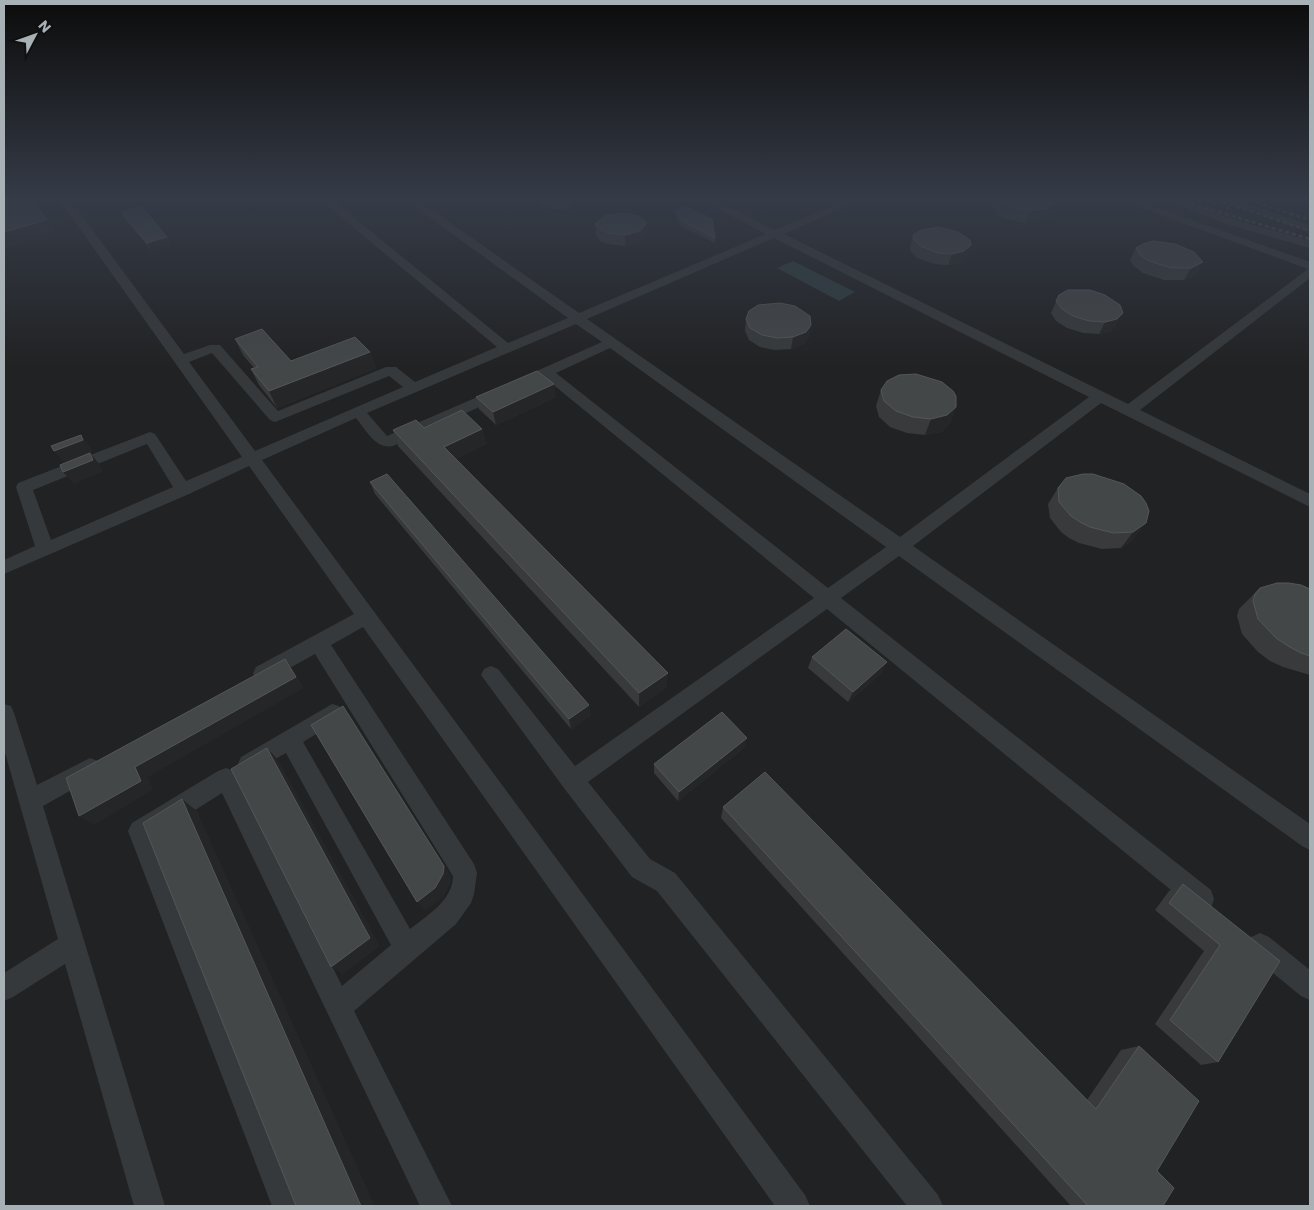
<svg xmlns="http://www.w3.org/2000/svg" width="1314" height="1210" font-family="Poppins,sans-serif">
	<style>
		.built { fill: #212223 }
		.water { fill: #2f3e3e }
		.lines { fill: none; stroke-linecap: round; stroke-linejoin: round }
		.minor { fill: #36393b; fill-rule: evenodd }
		.rail { stroke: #4f5356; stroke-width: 2.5; stroke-dasharray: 4 3; stroke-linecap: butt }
		.wall { fill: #383a3b }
		.shaded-wall { fill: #252627 }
		.building { fill: #444748; stroke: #54575a }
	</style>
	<rect width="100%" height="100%" fill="#151516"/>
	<path class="built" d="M4,198H1310V1206H4Z"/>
	<path class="water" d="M793,261L855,292L839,301L777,268Z"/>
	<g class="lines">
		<path class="minor" d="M58,198H69L184,354L210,345H220L278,411L386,367H396L415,382L497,347L318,198H330L508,343L568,318L403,198H415L579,313L766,234L697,198H711L775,230L850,198H865L784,234L1128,404L1308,269L1114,198H1130L1310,262V278L1140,410L1310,494V507L1101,403L913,546L1310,824V850L1302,846L899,556L841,598L1211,890L1214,899L1211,908L1202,911L1193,908L827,609L588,782L650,859L675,873L938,1195L943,1206H907L657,891L632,877L564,788L481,675L484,669L491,666L498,669L575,766L814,598L545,378L537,380L532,379L530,376L532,373L602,342L576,324L367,413L387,436L496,389H506L508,392L506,395L393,446C376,450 366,430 356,418L262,460L805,1195L810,1206H775L363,627L331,645L474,864L477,873L474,894L471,903L456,924L354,1011L452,1206H420L222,793L154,836L303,1206H272L128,831L132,823L218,771L226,768L234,771L342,986L391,945L286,753L249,774L241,771L238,764L241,757L332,704L339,706L342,713L339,720L303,742L410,929C427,916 453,900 453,876L315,654L270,679L263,682L256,679L253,673L256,667L354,614L249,466L189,494L4,574V560L35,546L16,487L18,483L150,432L155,434L186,481L242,457ZM774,238L1089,397L900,537L587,319ZM610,348L886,547L828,588L556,373ZM212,353L270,420L275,422L389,376L403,387L255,451L189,362ZM147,444L173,487L51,540L33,490Z
			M1159,198C1185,198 1208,211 1233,219C1258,227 1285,233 1310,241V248L1227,224Z
			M1213,198H1230L1310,225V232Z
			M4,704L11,706L14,713L37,785L90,758L98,761L101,768L98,775L43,806L165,1206H134L65,964L13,997L4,1001V973L58,939L4,749Z
			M1260,933L1269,937L1310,970V1000L1301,996L1251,955L1247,946L1251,937Z"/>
		<path class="rail" d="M1171,198L1310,239
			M1200,198L1229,208
			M1243,198L1310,220
			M1223,202L1310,231"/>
	</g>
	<path class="wall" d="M538,198H591V201L571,210L550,209L538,203Z
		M993,198H1048L1055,204L1050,216L1042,221L1025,223L1006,219L997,214L991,206Z
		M676,211L715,238V243L681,226L676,216Z
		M121,212L167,237L171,245L151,250L125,219Z
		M647,223V234L640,242L625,246L608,244L600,241L596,235L595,224Z
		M913,235L967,257L960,263L948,265L935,264L917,258L911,252L910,247Z
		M1136,248L1203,262L1196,274L1184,280H1164L1143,273L1134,266L1130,260Z
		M1059,295L1116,325L1111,331L1099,334L1083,333L1067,328L1056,321L1051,313Z
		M746,319L811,325L809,337L803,344L791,349L775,350L760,347L749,340L745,331Z
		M235,339L291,361L370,352L376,368L277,408L259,385L251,369L254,368L243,355Z
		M881,390L956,407L950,423L941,432L925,435L907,433L890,427L879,417L876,406Z
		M476,397H556L496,425L479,409Z
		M424,428L482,429L486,444L456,459L667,687L639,707L398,446L393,430Z
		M370,482L591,715L571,729L375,494Z
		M1058,488L1141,496L1134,539L1121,548L1102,549L1079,543L1069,538L1061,532L1050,518L1048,504Z
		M1260,588L1310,589V675L1283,667L1270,661L1258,652L1242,634L1237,616L1239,609Z
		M812,657L882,673L848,702L808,668Z
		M745,747L678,801L654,773V764Z
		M723,807L1087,1100L1121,1050L1139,1046L1157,1171L1163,1206H1071L721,818Z
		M1183,884L1280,961L1218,1062L1201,1065L1155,1024L1204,951L1155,910L1169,891Z"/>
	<path class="shaded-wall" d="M572,198H591V201L571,210L570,199Z
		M1055,204L1050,216L1042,221L1025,223L1030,211Z
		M47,220L55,234L4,248V232Z
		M647,223V234L640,242L625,246V235Z
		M167,237L171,245L151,250L147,243Z
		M971,245L967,257L960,263L948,265L952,254Z
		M1203,262L1196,274L1184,280L1191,268Z
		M1123,313L1116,325L1111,331L1099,334L1105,322Z
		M811,325L809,337L803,344L791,349L793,337Z
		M370,352L376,368L277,408L269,391Z
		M554,384L556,397L496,425L493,412Z
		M956,407L950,423L941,432L925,435L931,419Z
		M482,429L486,444L449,463L444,447Z
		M81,435L90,447L93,452L90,453L100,465L103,472L74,484L63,472L64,463L54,451Z
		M1146,523L1134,539L1121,548L1133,532Z
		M285,659L293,670L304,688L148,777L153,790L94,825L79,816L135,767Z
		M887,662L882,673L848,702L853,692Z
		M668,673L667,687L639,707V693Z
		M589,705L591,715L571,729L569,719Z
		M343,706L353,719L451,876L450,884L443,898L425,911L417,902Z
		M747,738L745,747L678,801L679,792Z
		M267,748L279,761L380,946L343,974L331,967Z
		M182,799L197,811L375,1206H361Z"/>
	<path class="building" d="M7,198H32L47,220L4,232V199Z
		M550,198H572L570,199Z
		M997,198H1048L1055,204L1046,209L1030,211L1010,207L1001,203Z
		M141,206L167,237L147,243L121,212Z
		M685,206L712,219L715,238L681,220L676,211Z
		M624,213L639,216L647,223L640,231L625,235L608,233L600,229L595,224L607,215Z
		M939,227L958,232L970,240L971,245L964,251L952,254L938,253L920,246L914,240L913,235L921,230Z
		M1153,241L1175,244L1194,252L1203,262L1191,268H1171L1149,261L1140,255L1136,248L1143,244Z
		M1068,290H1090L1105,295L1120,305L1123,313L1117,319L1105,322L1089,321L1073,316L1062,309L1056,301L1059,295Z
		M780,303L795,306L810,316L811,325L806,332L793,337L777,338L762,335L750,328L746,319L749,311L758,305Z
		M262,329L291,361L355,337L370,352L269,391L251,369L258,367L235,339Z
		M537,371L554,384L493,412L476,397Z
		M916,374L942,382L953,391L956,396V407L947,415L931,419L913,417L896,411L884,401L881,390L887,381L899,375Z
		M462,410L482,429L444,447L668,673L639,693L393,430L416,420L424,428Z
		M81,435L83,440L54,451L51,446Z
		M90,453L93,460L63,472L60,465Z
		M387,474L589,705L569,719L370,482Z
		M1083,474H1093L1124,484L1141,496L1146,503L1149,511L1146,523L1133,532L1113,533L1090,527L1080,522L1071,516L1059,502L1058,488L1066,478Z
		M1277,583H1289L1301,585L1310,589V656L1301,653L1288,646L1276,638L1258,619L1253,601L1255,594L1260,588Z
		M846,629L887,662L853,692L812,657Z
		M285,659L296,677L135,767L141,781L79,816L66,778Z
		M343,706L444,866L443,874L435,888L417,902L311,725Z
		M722,712L747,738L679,792L654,764Z
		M267,748L370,938L331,967L231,769Z
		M765,772L1096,1109L1139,1046L1199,1101L1157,1171L1174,1188L1163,1206H1088L723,807Z
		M182,799L361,1206H296L143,823Z
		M1183,884L1280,961L1218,1062L1170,1020L1220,945L1169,903Z"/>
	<linearGradient id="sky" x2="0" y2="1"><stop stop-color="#0c0c0c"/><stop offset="0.54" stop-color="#353b47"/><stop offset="1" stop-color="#353b47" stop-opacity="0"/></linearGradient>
	<rect width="1314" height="368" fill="url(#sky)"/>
	<rect width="1314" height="1210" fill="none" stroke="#a7b1b6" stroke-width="10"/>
	<g transform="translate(35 35) rotate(49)" stroke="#101011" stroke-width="4" paint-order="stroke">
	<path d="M0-4L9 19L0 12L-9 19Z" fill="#a7b1b6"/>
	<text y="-8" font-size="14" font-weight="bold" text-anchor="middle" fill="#a7b1b6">N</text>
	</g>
</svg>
